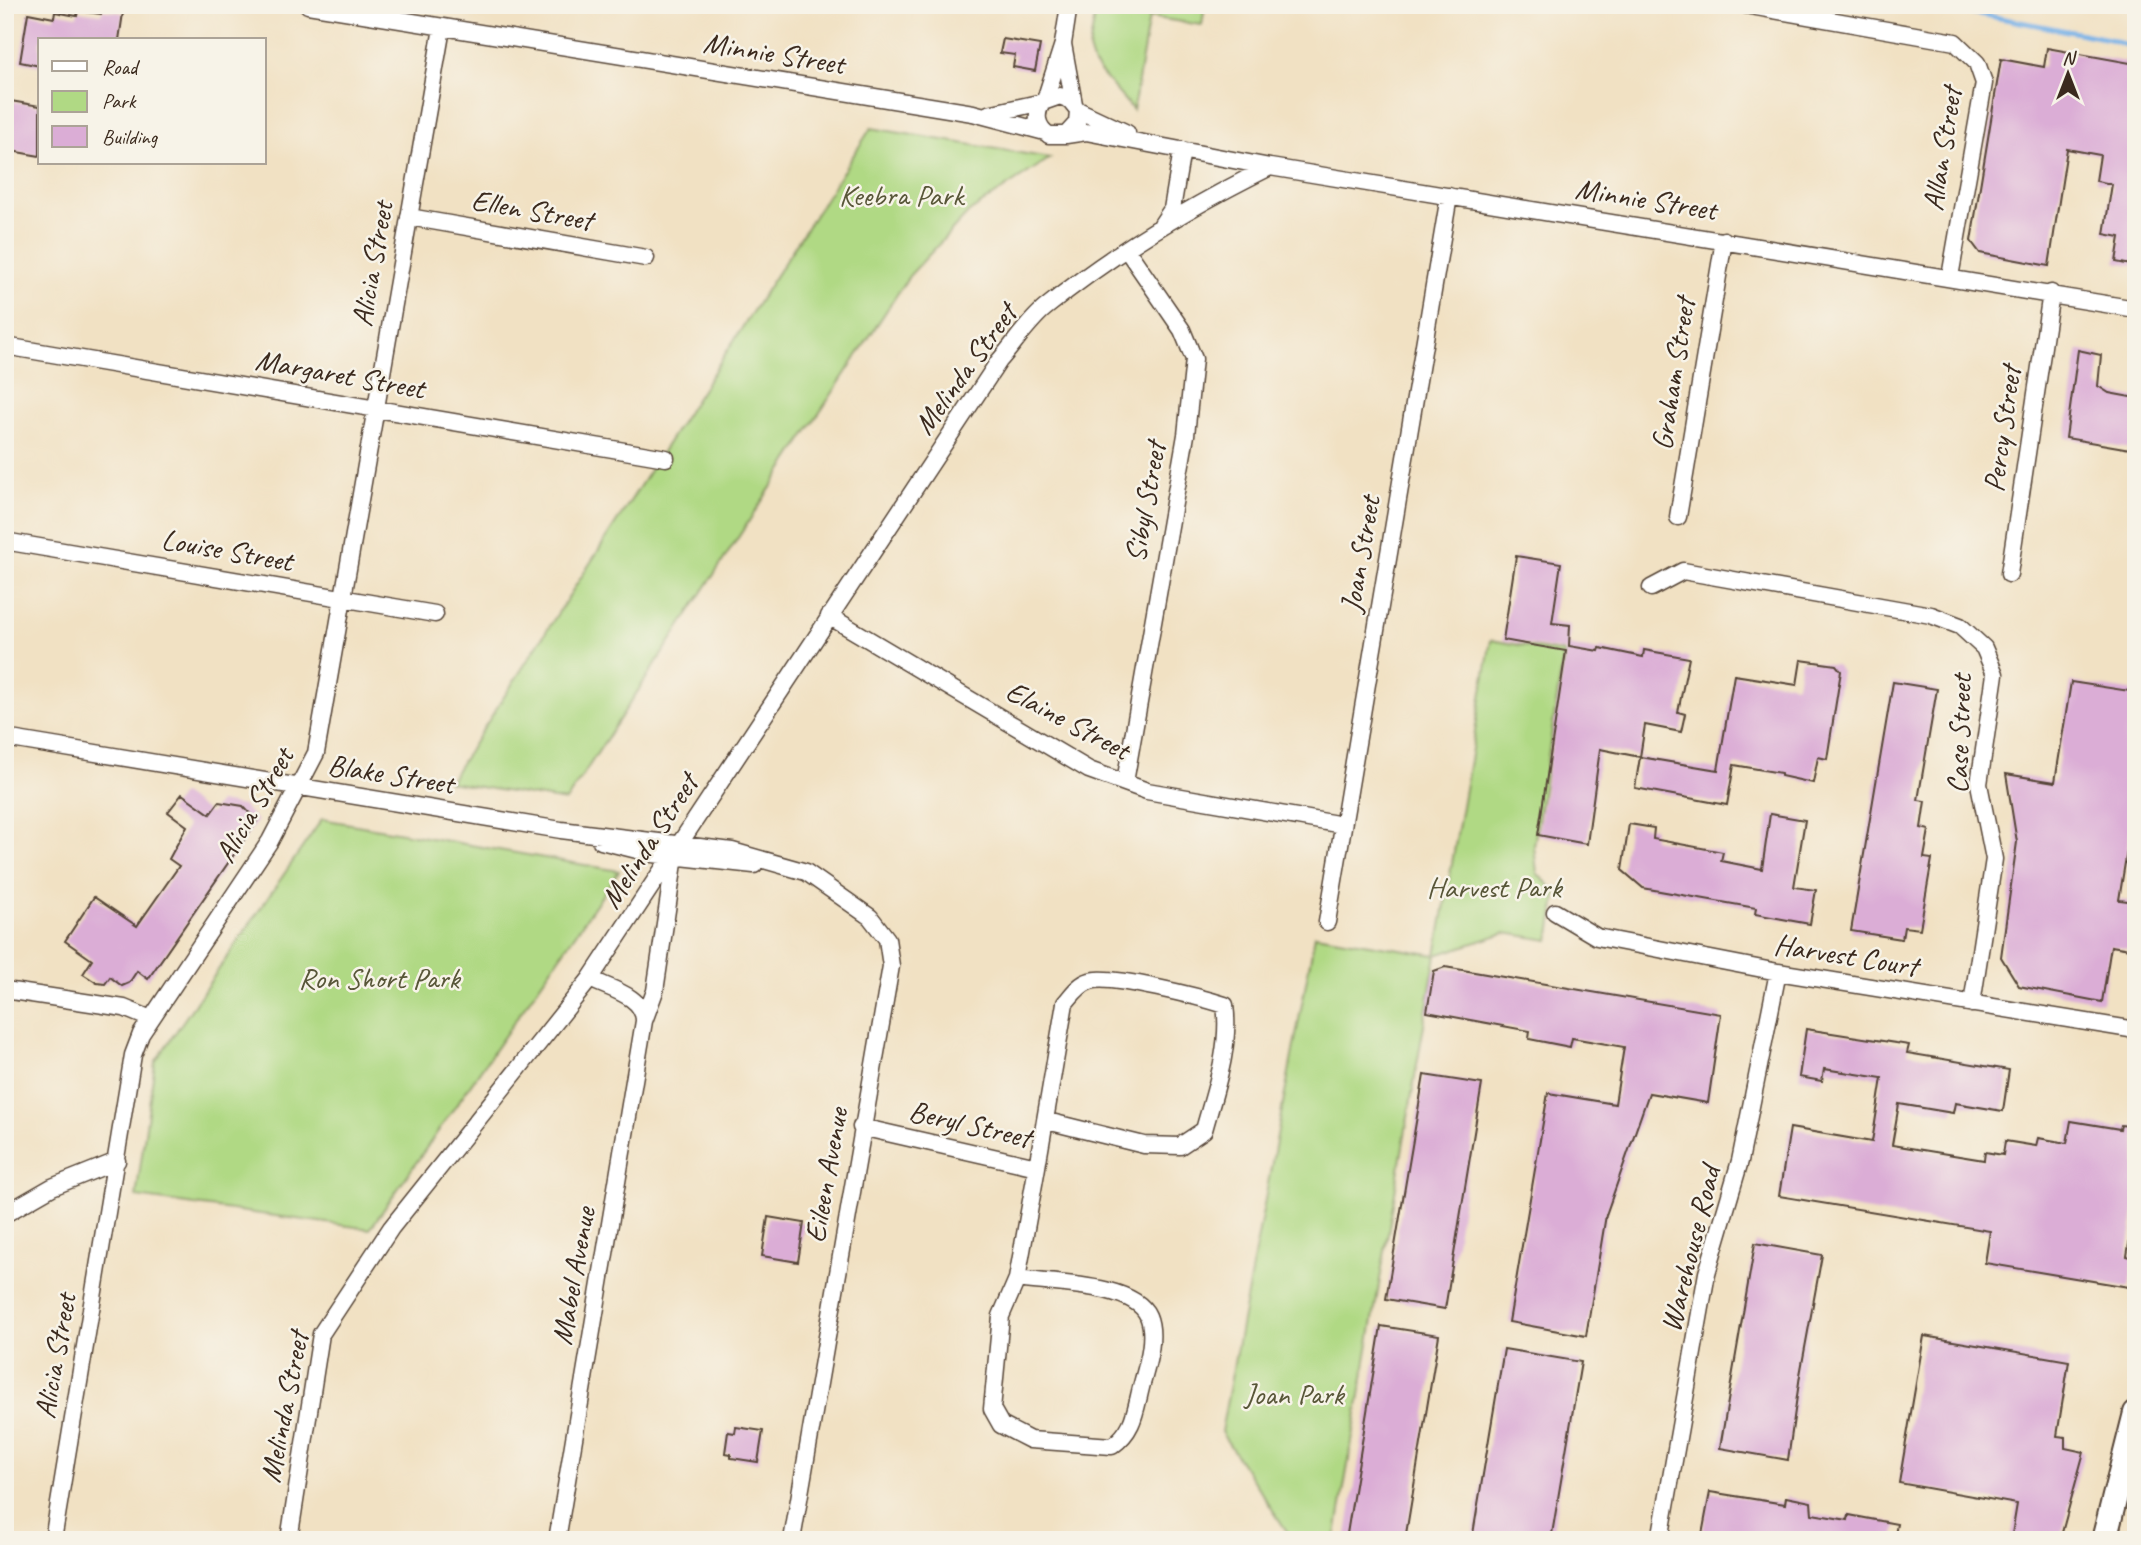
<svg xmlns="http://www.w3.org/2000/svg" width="2141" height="1545" font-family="Caveat,sans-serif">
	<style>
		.green { fill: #b0d984; stroke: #768251; stroke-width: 2 }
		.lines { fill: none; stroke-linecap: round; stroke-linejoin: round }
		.stream { stroke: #76b1e7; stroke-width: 5 }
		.building { fill: #dbadd6 }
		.minor-casing { stroke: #564537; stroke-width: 19 }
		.primary-casing { stroke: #564537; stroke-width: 28 }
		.minor { stroke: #fff; stroke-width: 16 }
		.primary { stroke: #fff; stroke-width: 24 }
		.labels { text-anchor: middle; stroke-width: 5; stroke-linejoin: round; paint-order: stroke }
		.street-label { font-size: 30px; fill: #3b2a1e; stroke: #f7f3e8 }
		.park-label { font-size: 30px; fill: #585638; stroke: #f7f3e8 }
	</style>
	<rect width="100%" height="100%" fill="#f7f3e8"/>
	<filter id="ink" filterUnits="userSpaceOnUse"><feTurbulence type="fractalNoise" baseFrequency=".0143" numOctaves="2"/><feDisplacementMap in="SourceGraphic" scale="14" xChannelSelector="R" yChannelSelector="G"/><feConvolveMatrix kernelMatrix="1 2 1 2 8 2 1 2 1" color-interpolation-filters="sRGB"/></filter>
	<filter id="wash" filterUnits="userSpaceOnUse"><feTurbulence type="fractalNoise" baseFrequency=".00686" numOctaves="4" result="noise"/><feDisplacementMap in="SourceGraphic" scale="28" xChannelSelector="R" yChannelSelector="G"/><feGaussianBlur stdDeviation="1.57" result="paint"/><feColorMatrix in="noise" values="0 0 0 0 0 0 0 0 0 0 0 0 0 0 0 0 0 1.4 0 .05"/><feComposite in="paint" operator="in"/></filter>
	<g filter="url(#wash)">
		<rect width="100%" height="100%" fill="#f1e1c3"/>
		<path class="green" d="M1097,5H1205L1202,25L1149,17L1133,110L1094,65L1089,49Z
			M871,128L1050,158L969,212L909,276L566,801L449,782Z
			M1491,640L1564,653L1534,846L1537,873L1557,893L1549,940L1505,933L1436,955L1335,1540H1287L1288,1533L1221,1432L1315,935L1436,955Z
			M322,819L619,871L370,1229L136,1197L155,1062Z"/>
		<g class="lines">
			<path class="stream" d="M1932,5L2109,39L2136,49"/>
		</g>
		<g id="blocks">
			<path class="building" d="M102,10L123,13L119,40H40V66L20,62L28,13L54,18L55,12L77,16L78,11L101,14Z
				M1003,39L1040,45L1035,71L1013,67L1015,55L1000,53Z
				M2047,48L2136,64V266L2116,262L2120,237L2104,234L2112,184L2096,181L2100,155L2067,149L2049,266L1980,253L1971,241L2001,59L2044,67Z
				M5,100L40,106V156L5,150Z
				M2078,350L2101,355L2098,386L2109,393L2136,398V450L2066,438Z
				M1516,556L1561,563L1552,623L1570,625L1569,646L1599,651L1600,648L1643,657L1644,650L1689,658L1678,712L1685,714L1681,732L1645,725L1640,757L1600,749L1587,844L1538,835L1566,651L1503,640Z
				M1801,660L1836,665L1841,671L1827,759L1818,757L1813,783L1781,776V773L1734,765L1727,805L1635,788L1640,757L1718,770L1734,675L1797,685Z
				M1893,682L1937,689L1918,800L1925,801L1921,828L1929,830L1924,858L1932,859L1920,929L1904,927L1902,939L1851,931Z
				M2071,682L2136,692V795L2119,900L2136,902V950L2111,946L2102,1002L2019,986L2001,957L2017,842L2006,774L2055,782Z
				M182,794L210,814L219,802L243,806L257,821L148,979L137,971L129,983L122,986L110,977L105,984L97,983L83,974L92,960L65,941L94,897L137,926L179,866L169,859L187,826L168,812Z
				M1770,814L1805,820L1794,887L1816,890L1810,924L1755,914L1756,908L1643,888L1622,870L1629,824L1654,828L1653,839L1723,852L1721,861L1762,869Z
				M1445,967L1721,1014L1708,1103L1649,1093L1606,1215L1586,1336L1509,1322L1548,1093L1615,1104L1624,1047L1572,1038L1570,1047L1529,1039L1530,1031L1427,1012L1434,971Z
				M1806,1029L1909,1045L1907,1053L2009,1070L2003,1111L1955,1103L1953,1113L1899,1104L1892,1145L1984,1160L1985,1152L2003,1155L2005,1141L2036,1146L2038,1138L2067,1143L2071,1121L2120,1129L2121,1125L2136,1127V1202L2127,1256L2134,1258L2129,1287L1985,1263L1990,1231L1779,1196L1790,1128L1872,1142L1882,1078L1824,1069L1822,1081L1799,1077Z
				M1424,1075L1482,1084L1445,1309L1386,1299Z
				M768,1217L804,1223L798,1262L762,1256Z
				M1755,1243L1822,1255L1800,1375L1788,1460L1720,1448Z
				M1381,1326L1439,1335L1405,1540H1346Z
				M1924,1336L2069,1361L2057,1436L2065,1437V1448L2084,1452L2060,1540H2011L2017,1504L1899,1483Z
				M1504,1349L1581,1362L1551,1540H1472Z
				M736,1427L763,1431L758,1462L731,1458V1454L725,1453L728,1432L735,1433Z
				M1710,1492L1785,1504L1786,1497L1811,1502L1812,1514L1848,1520L1849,1515L1897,1524L1894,1540H1701Z"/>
		</g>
	</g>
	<g filter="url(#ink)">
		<use href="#blocks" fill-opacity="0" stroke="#564537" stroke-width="2"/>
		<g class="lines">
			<g class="minor-casing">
				<path id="minor" d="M308,5L973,113L1045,132
					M1745,5L1955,42L1977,63L1984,83L1950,277
					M1063,44L1074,104
					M1045,100L1063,44L1069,5
					M1078,110L1077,123L1066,135H1049C1037,127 1034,114 1043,102L1060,96L1070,100L1078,110L1127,133
					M988,114L1043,102
					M1066,135L1086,132L1270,167L2136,309
					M409,217L646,258
					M1162,224L1172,209L1182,150
					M5,346L666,458
					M1678,517L1724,240
					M10,542L435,614
					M2009,574L2051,293
					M1651,588L1683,571L1931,615L1960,626L1984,648L1995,674L1979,784L1994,859L1972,1004
					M829,616L1089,770L1147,791L1343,825
					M5,738L561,830L732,851L806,872L870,917L887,939L891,966L792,1540
					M1125,782L1186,435L1194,359L1182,330L1127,250
					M601,841L653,854L754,865
					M1555,912L1597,937L1778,972L2136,1030
					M1327,922L1449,196
					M5,990L124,1008L151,1019
					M644,1021L655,991L675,856
					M861,1127L1037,1167L1017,1279L1001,1316L992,1409L1001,1425L1030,1440L1112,1446C1136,1429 1135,1408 1143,1380C1148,1362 1156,1335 1148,1316C1134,1283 1050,1284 1017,1279
					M1037,1167L1065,1003C1072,995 1079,984 1090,981C1110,974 1203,998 1225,1005C1231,1047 1215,1090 1204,1130L1180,1146L1144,1145L1047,1121
					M5,1214L52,1187L117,1161
					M53,1540L133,1055L141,1034L270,841L316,753L442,28
					M289,1540L321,1334L391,1228L590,979L999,361C1014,344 1028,322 1045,308C1114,252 1191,206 1270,167
					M557,1540L644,1021C644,996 610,989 590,979
					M1660,1540L1707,1273L1740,1161L1778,972"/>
			</g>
			<g class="primary-casing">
				<path id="primary" d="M2104,1540L2136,1413"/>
			</g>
			<use href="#minor" class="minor"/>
			<use href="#primary" class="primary"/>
		</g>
	</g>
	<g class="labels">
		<g class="street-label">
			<text transform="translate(774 53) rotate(9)" y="10">Minnie Street</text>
			<text transform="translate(1942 149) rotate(-81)" y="10">Allan Street</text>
			<text transform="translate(1646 199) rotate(9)" y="10">Minnie Street</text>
			<text transform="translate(532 210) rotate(10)" y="10">Ellen Street</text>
			<text transform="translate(372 264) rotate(-80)" y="10">Alicia Street</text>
			<text transform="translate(965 369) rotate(-54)" y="10">Melinda Street</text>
			<text transform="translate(340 374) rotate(10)" y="10">Margaret Street</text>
			<text transform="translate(1673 374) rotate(-81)" y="10">Graham Street</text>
			<text transform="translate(2002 429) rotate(-82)" y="10">Percy Street</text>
			<text transform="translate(1145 502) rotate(-80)" y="10">Sibyl Street</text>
			<text transform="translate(227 550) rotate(10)" y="10">Louise Street</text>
			<text transform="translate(1360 554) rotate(-80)" y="10">Joan Street</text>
			<text transform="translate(1068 720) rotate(28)" y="10">Elaine Street</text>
			<text transform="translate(1959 734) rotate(-88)" y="10">Case Street</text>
			<text transform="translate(391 774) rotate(9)" y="10">Blake Street</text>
			<text transform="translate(254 805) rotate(-60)" y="10">Alicia Street</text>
			<text transform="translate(649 841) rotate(-57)" y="10">Melinda Street</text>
			<text transform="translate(1846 955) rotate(9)" y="10">Harvest Court</text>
			<text transform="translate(970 1124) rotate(13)" y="10">Beryl Street</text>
			<text transform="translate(826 1175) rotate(-80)" y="10">Eileen Avenue</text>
			<text transform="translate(1690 1249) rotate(-76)" y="10">Warehouse Road</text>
			<text transform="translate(573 1276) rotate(-80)" y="10">Mabel Avenue</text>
			<text transform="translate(55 1356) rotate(-80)" y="10">Alicia Street</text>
			<text transform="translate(284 1407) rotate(-79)" y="10">Melinda Street</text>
		</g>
		<g class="park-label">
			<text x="901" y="205">Keebra Park</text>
			<text x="1494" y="897">Harvest Park</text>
			<text x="379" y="988">Ron Short Park</text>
			<text x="1294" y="1404">Joan Park</text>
		</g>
	</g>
	<rect width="2141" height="1545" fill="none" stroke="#f7f3e8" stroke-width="28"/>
	<rect x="38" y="38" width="228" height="126" fill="#f7f3e8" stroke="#aca397" stroke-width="2"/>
	<rect x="52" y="61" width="35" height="10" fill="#ffffff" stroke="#aca397" stroke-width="2"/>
	<text x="102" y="74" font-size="21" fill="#3b2a1e">Road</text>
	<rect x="52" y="91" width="35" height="21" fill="#b0d984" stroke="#aca397" stroke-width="2"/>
	<text x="102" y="108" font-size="21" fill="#3b2a1e">Park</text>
	<rect x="52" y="126" width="35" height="21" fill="#dbadd6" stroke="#aca397" stroke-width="2"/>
	<text x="102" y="144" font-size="21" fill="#3b2a1e">Building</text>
	<g transform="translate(2068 74)" stroke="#f7f3e8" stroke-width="5" paint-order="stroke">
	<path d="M0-5L12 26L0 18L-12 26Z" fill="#3b2a1e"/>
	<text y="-10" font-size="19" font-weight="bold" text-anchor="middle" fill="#3b2a1e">N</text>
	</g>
</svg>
